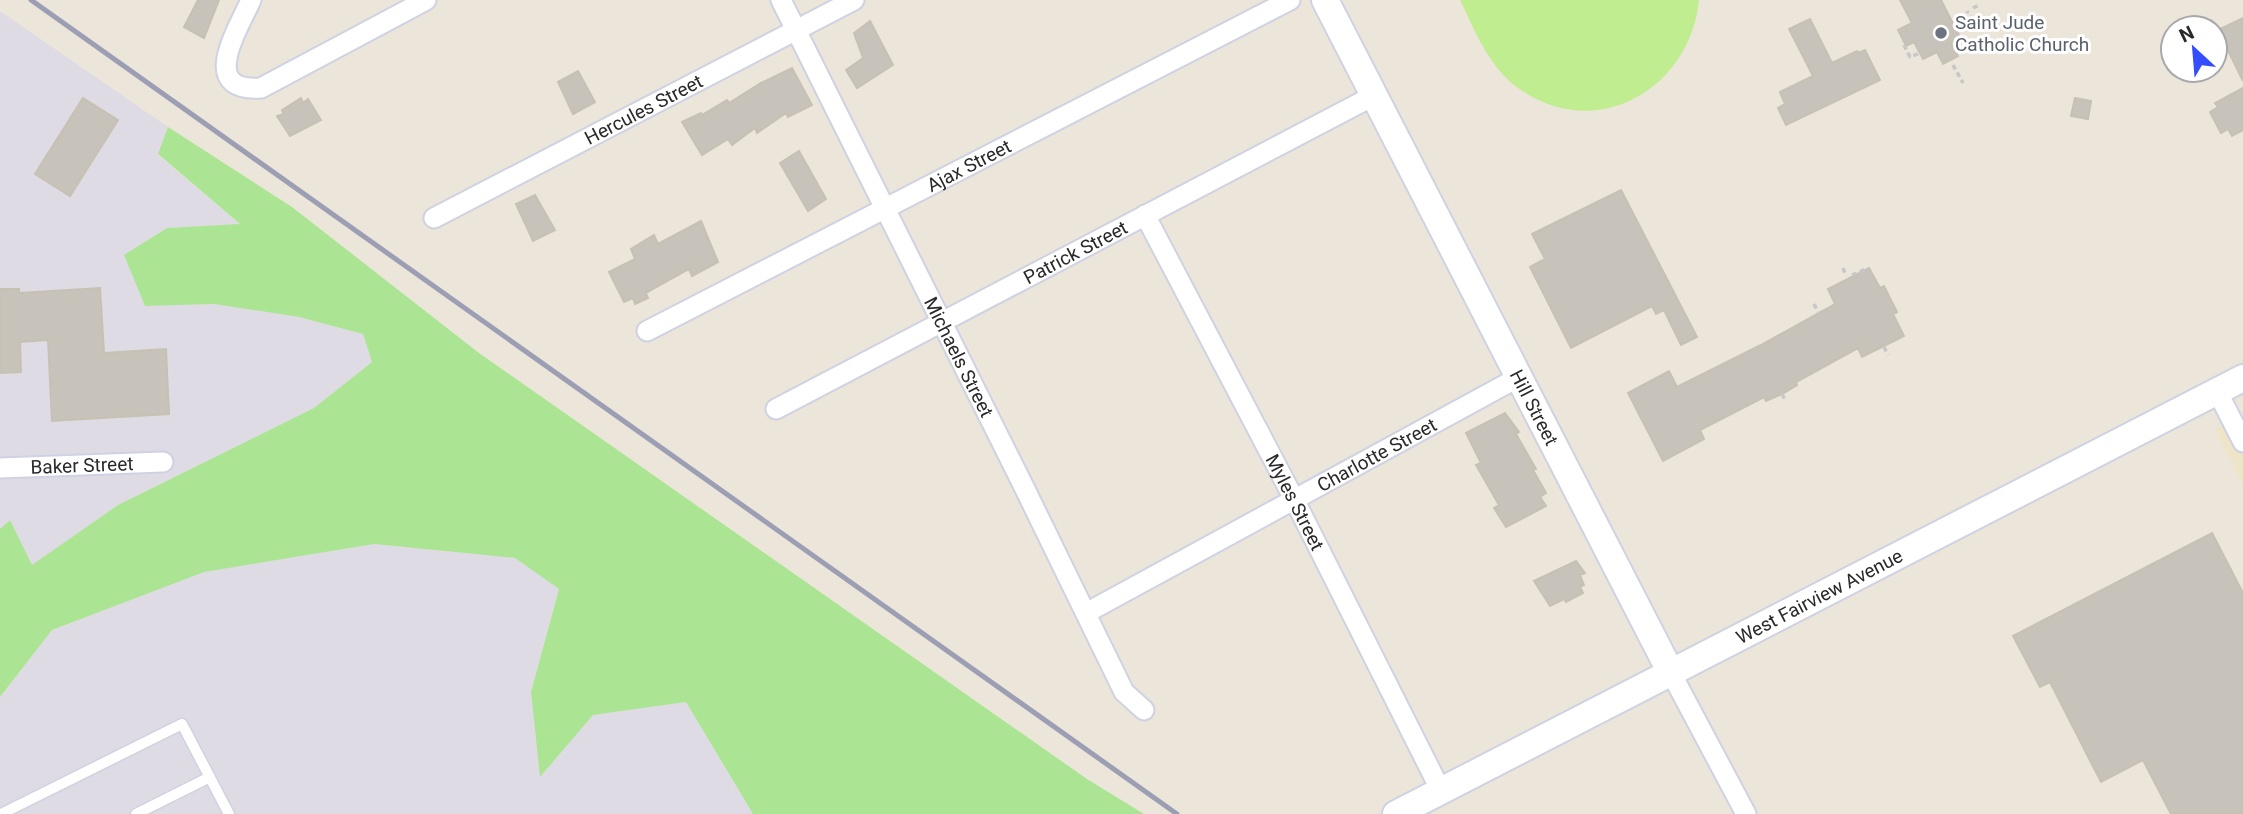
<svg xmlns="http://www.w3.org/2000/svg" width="2243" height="814" font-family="Roboto,sans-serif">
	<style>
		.industrial { fill: #dedbe4 }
		.education { fill: #eee4c8 }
		.green { fill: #abe594 }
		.pitch { fill: #bfed8f }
		.building { fill: #c7c2ba; stroke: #c7c1b4; stroke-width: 2 }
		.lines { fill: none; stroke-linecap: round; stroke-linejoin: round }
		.lane-casing { stroke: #cfd2e2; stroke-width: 13 }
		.street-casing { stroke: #cfd2e2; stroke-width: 23 }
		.secondary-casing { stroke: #cfd2e2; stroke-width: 30 }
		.path { stroke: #c7c7c7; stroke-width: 3.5; stroke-dasharray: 5 3.5; stroke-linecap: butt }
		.lane { stroke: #fff; stroke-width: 10 }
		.street { stroke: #fff; stroke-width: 19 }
		.secondary { stroke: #fff; stroke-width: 26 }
		.rail { stroke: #9c9fb4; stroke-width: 5 }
		.worship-dot { fill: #6b7280; stroke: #fff; stroke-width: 2.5 }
		.labels { text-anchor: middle; stroke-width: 6; stroke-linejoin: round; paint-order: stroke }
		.worship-label { font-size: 19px; fill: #5b616d; stroke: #fff; text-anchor: start }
		.street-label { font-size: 19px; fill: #292929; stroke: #fff }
	</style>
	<rect width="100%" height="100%" fill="#ece5da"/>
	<path class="industrial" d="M0,11L168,127L158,155L241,225L167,228L125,255L145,306L214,304L299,317L363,334L372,362L314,408L118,505L32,566L10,520L0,529Z
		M374,544L515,558L559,589L531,692L540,777L593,715L686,702L753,814H0V697L52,630L203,572Z"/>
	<path class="education" d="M2243,414V485L2215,429Z"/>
	<path class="green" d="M168,127L292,207L479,353L1087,779L1144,814H753L686,702L593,715L540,777L531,692L559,589L515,558L374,544L204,572L52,630L0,697V529L10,520L32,565L118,505L314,408L372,362L363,334L299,317L214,304L145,306L124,255L167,228L240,224L158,154Z"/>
	<path class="pitch" d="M1460,0H1699C1690,90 1595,144 1518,88C1489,67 1475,31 1460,0Z"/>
	<path class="building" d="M198,0H219L204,38L184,27Z
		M1900,0H1941L1961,39L1951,43L1958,56L1943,64L1937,52L1923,59L1914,42L1906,46L1898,30L1912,23Z
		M2243,18V81L2218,30Z
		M1810,19L1832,63L1857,51L1858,53L1865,50L1880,80L1786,125L1778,108L1785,104L1780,92L1813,76L1789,29Z
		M870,21L893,65L857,88L846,70L863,58L854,33Z
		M792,68L812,105L788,117L786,113L757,133L755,128L732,145L728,139L702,155L682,122L701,113L702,115L727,100L729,103L761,83Z
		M578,71L595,102L573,114L558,82Z
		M2243,88V130L2232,136L2228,129L2221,133L2210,112L2218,107L2215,103Z
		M83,98L118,120L70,196L35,174Z
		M301,98L303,103L308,99L321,120L290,136L277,116L284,114L282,110Z
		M2075,98L2091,101L2088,119L2071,116Z
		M799,151L826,199L808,211L780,163Z
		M1621,190L1697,337L1681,345L1664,310L1656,314L1652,306L1571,348L1530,267L1545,259L1532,234Z
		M535,195L555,230L533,241L516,204Z
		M701,221L718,262L692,276L689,269L646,293L648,298L635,304L633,298L624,302L609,272L635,259L631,249L654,235L658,244Z
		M1869,268L1880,288L1884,286L1897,312L1893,314L1904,336L1862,357L1858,348L1796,382L1797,385L1782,394L1766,401L1764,397L1700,430L1704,439L1663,461L1628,393L1669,371L1677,387L1761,345L1835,304L1828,289Z
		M100,288L104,353L166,349L169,414L52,421L48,340L20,342L21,372L0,373V289H19V293Z
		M1505,413L1519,432L1516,434L1536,469L1533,470L1546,493L1540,497L1546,506L1506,527L1494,508L1499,505L1476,465L1481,463L1466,433Z
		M2212,533L2243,593V814H2171L2143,760L2101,782L2050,682L2040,687L2013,636Z
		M1576,561L1585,573L1580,575L1584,585L1580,587L1583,593L1566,602L1564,599L1550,606L1534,581Z"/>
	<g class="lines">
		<g class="lane-casing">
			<path id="lane" d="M1,814L182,724L229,814
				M136,814L210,777"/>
		</g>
		<g class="street-casing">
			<g id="street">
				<path d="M251,0C237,31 198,92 261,88L426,0"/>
				<path id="s1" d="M781,0L1023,485L1124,692L1144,710"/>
				<path id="s2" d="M1145,215L1294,499L1441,791"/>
				<path id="s3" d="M434,218L854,0"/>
				<path id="s4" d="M647,331L1290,0"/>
				<path d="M2217,391L2243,442"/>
				<path id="s5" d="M776,409L1375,95"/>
				<path id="s6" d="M0,468L163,462"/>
				<path id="s7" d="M1086,613L1519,377"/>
				<path d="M1671,673L1746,814"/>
			</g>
		</g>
		<g class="secondary-casing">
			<g id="secondary">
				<path id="s8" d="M1325,0L1671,673"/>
				<path id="s9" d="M1396,814L2243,378"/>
			</g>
		</g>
		<path class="path" d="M1973,8L1979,5
			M1963,30L1974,25L1967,11
			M1904,45L1910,57L1920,53
			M1953,65L1963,83
			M1843,268L1846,276
			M1852,275L1866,269
			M1814,304L1818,312
			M1884,347L1888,355
			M1782,394L1785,400"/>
		<use href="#lane" class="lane"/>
		<use href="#street" class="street"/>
		<use href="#secondary" class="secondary"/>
		<path class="rail" d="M31,0L1177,814"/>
	</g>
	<circle class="worship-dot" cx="1941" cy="33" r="7"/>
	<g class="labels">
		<g class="worship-label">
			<text x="1955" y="29">Saint Jude<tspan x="1955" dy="22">Catholic Church</tspan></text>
		</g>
		<g class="street-label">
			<text dy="7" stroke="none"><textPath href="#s3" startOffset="236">Hercules Street</textPath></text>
			<text dy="7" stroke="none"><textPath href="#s4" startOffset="362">Ajax Street</textPath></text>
			<text dy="7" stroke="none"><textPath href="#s5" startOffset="338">Patrick Street</textPath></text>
			<text dy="7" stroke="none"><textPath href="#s1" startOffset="399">Michaels Street</textPath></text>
			<text dy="7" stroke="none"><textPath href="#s8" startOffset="458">Hill Street</textPath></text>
			<text dy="7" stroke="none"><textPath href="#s7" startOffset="331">Charlotte Street</textPath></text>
			<text dy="7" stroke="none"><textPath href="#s6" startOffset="82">Baker Street</textPath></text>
			<text dy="7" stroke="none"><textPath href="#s2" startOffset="324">Myles Street</textPath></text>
			<text dy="7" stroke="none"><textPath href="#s9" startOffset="476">West Fairview Avenue</textPath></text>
		</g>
	</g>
	<g transform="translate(2194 49) rotate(334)"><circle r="33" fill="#ffffff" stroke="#a9a9a9" stroke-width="2"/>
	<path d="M0-5L12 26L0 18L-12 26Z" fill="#334dff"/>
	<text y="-10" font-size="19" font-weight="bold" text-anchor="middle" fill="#292929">N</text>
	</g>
</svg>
